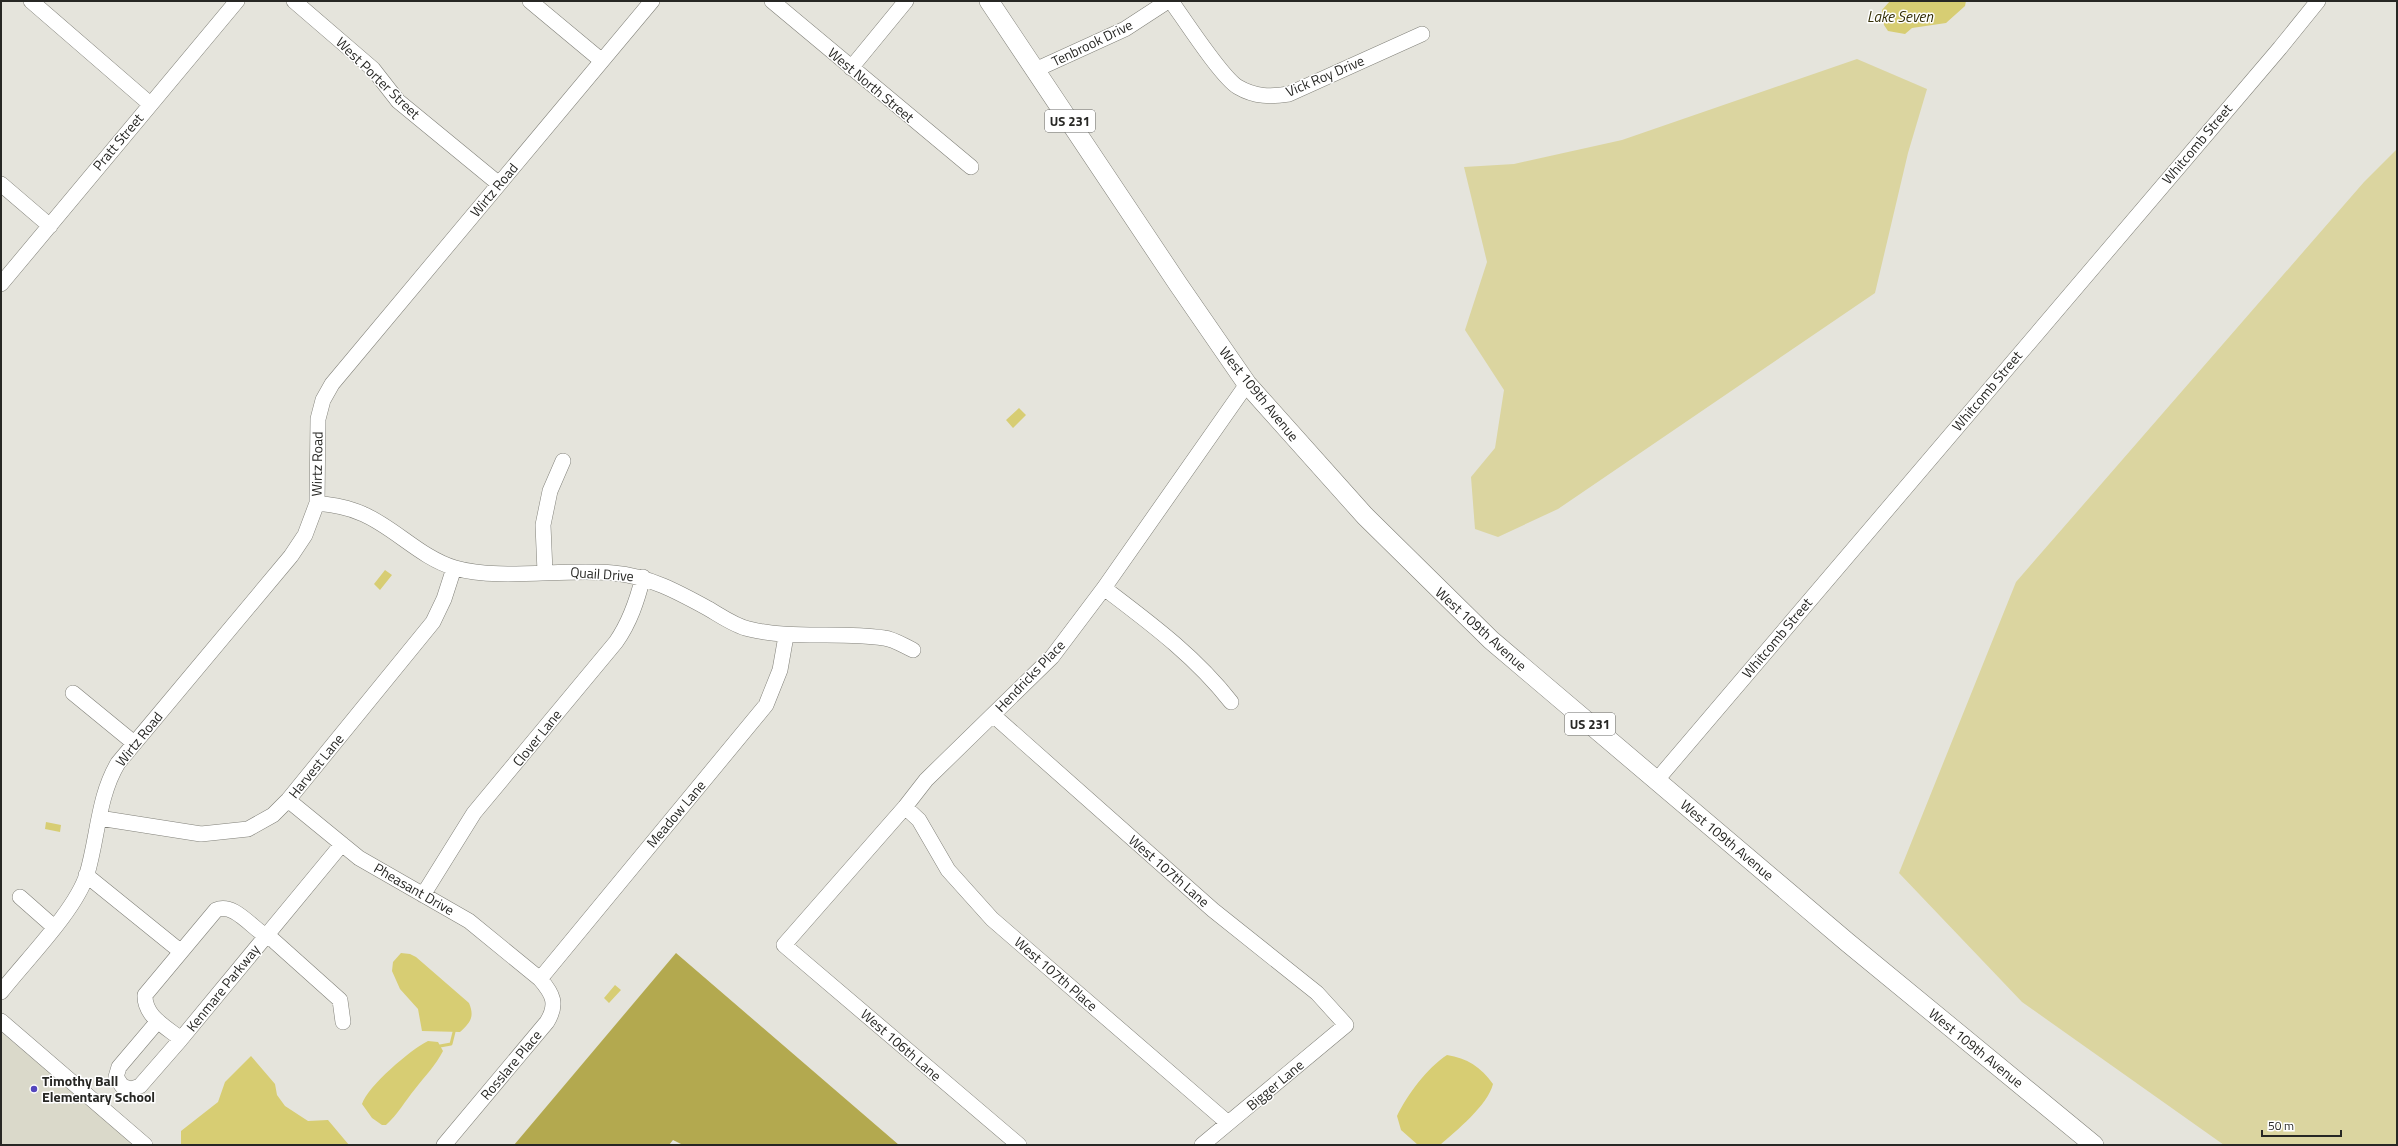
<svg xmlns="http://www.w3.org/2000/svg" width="2398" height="1146" font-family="'Titillium Web',sans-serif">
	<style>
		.built { fill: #dad9ca }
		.green { fill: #dbd5a0 }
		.forest { fill: #b3a94f }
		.water { fill: #d7cd73 }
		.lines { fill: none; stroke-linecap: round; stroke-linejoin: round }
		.stream { stroke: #d7cd73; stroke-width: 3 }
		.minor-casing { stroke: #818079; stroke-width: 16 }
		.major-casing { stroke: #818079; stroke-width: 20 }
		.minor { stroke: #fff; stroke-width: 15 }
		.major { stroke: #fff; stroke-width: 19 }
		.poi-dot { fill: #5446bd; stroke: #fff; stroke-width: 1.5 }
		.labels { text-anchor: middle; stroke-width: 3; stroke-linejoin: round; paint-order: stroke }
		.shield { fill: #fff; stroke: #686866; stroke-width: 1 }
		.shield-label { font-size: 13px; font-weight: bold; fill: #272724 }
		.street-label { font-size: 14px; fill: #272724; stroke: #fff }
		.poi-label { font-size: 14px; font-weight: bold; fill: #272724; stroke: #fff; text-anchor: start }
		.water-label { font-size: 15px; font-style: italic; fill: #332e06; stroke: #fff }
	</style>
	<rect width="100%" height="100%" fill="#e5e4dc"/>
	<path class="built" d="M1,1032L134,1145H1Z"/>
	<path class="green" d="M1857,59L1927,89L1908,153L1875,293L1558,509L1498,537L1475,529L1471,477L1495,448L1504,390L1465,330L1487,262L1464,167L1514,164L1622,140Z
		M2397,149V1145H2224L2022,1002L1899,873L2016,582L2364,182Z"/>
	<path class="forest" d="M676,953L899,1145H683L673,1140L669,1145H514Z"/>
	<path class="water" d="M1890,1H1966L1965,6L1946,23L1912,28L1905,34L1888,31L1884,25L1882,10Z
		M1019,408L1026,415L1013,428L1006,420Z
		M385,570L392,575L380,590L374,584Z
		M46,822L61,825L60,832L45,829Z
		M401,953L410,954L416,957L469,1003C475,1017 470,1023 460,1032L422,1031L418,1009L400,989L392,971L393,962Z
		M615,985L621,990L609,1003L604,998Z
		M428,1041L438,1042L443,1051C436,1065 425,1076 415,1089C405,1101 398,1114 386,1125H382L372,1118L362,1104C368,1086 410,1050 428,1041Z
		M1447,1055C1467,1058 1481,1067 1493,1084C1488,1105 1456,1131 1440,1145H1418L1401,1130L1397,1116C1407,1095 1427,1068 1447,1055Z
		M251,1056L275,1084L277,1095L285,1106L308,1121L328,1120L349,1145H181V1131L218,1102L225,1082Z"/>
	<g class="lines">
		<path class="stream" d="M440,1046L451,1044L454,1032"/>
		<g class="minor-casing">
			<path id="minor" d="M31,1L150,104
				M294,1L373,69L398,101L499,184
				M530,1L602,61
				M772,1L971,167
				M1171,1C1184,19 1222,78 1238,87C1255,97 1271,97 1289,94L1422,34
				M851,68L906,1
				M1035,70L1125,29L1168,1
				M1,184L50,226
				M1,284L237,1
				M317,503C332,505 348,507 363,514C395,528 421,558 455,568C500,581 564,568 613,573C649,576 678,592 709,609C721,616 735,626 749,629C793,640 839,631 884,638C894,639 904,646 913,650
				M545,572L543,525L550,491L563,461
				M1104,588C1150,623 1195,656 1231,702
				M73,693L134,743
				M993,715L1213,910L1317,993L1346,1025L1202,1145
				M1656,781L2280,48L2318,1
				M288,800L359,858L469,921L540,979C553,994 558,1004 547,1022L444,1145
				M905,807L919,820L948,870L992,919L1228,1123
				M99,818L201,834L248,829L273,815L288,800L433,622L444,599L454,568
				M342,844L181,1039C166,1027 144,1016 145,995L216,910C235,901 255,933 273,940L340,1000L343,1022
				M86,875L180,951
				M423,895L474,813L616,642C630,622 637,601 643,577
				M20,897L54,927
				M540,979L766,705L780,670L786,636
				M1,992C26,960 76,910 87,874C98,837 98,796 118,763L291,556L305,535L317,503L318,419L323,400L332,384L652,1
				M1,1021L145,1145
				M158,1021L119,1067L116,1077L122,1086L131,1089L140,1086L181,1039
				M1019,1145L784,945L905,807L926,780L1052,657L1104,588L1247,384"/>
		</g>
		<g class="major-casing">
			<path id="major" d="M989,1L1178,284L1247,384L1365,516L1491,640L1847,942L2094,1145"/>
		</g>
		<use href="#minor" class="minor"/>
		<use href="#major" class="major"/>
	</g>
	<circle class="poi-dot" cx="34" cy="1089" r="4"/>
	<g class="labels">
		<g class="shield">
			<rect x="1045" y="110" width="50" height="22" rx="3"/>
			<rect x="1565" y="713" width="50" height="22" rx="3"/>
		</g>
		<g class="shield-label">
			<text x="1070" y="126">US 231</text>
			<text x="1590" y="729">US 231</text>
		</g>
		<g class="street-label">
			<text transform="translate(1092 43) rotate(-26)" y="5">Tenbrook Drive</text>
			<text transform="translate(1325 76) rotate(-23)" y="5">Vick Roy Drive</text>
			<text transform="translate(378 78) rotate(44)" y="5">West Porter Street</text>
			<text transform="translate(871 85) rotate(40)" y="5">West North Street</text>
			<text transform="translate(118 142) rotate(-50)" y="5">Pratt Street</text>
			<text transform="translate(2197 144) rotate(-50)" y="5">Whitcomb Street</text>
			<text transform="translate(494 190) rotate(-50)" y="5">Wirtz Road</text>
			<text transform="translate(1987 391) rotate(-50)" y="5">Whitcomb Street</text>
			<text transform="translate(1259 394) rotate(51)" y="5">West 109th Avenue</text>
			<text transform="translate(317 464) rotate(-89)" y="5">Wirtz Road</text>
			<text transform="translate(602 574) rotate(4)" y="5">Quail Drive</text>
			<text transform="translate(1481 629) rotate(42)" y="5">West 109th Avenue</text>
			<text transform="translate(1777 638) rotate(-50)" y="5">Whitcomb Street</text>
			<text transform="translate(1030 676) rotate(-46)" y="5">Hendricks Place</text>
			<text transform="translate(537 738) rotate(-51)" y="5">Clover Lane</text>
			<text transform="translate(139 739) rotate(-51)" y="5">Wirtz Road</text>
			<text transform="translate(316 766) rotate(-51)" y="5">Harvest Lane</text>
			<text transform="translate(676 814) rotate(-50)" y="5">Meadow Lane</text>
			<text transform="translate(1727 840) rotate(40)" y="5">West 109th Avenue</text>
			<text transform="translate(1169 871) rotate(41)" y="5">West 107th Lane</text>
			<text transform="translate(414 889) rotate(30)" y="5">Pheasant Drive</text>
			<text transform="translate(1056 974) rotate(41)" y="5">West 107th Place</text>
			<text transform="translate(223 988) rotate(-51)" y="5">Kenmare Parkway</text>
			<text transform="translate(901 1045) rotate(41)" y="5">West 106th Lane</text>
			<text transform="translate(1976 1048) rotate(39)" y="5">West 109th Avenue</text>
			<text transform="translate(511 1065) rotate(-50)" y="5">Rosslare Place</text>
			<text transform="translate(1275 1085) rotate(-40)" y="5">Bigger Lane</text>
		</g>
		<g class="poi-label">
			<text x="42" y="1086">Timothy Ball<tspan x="42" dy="16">Elementary School</tspan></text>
		</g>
		<g class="water-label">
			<text x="1900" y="22">Lake Seven</text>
		</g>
	</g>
	<rect width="2398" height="1146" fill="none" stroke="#272724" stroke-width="4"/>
	<path d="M2262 1130v6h79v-6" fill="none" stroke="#272724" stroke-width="2"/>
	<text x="2268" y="1130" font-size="12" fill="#272724" stroke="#ffffff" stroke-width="3" paint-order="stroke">50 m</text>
</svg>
